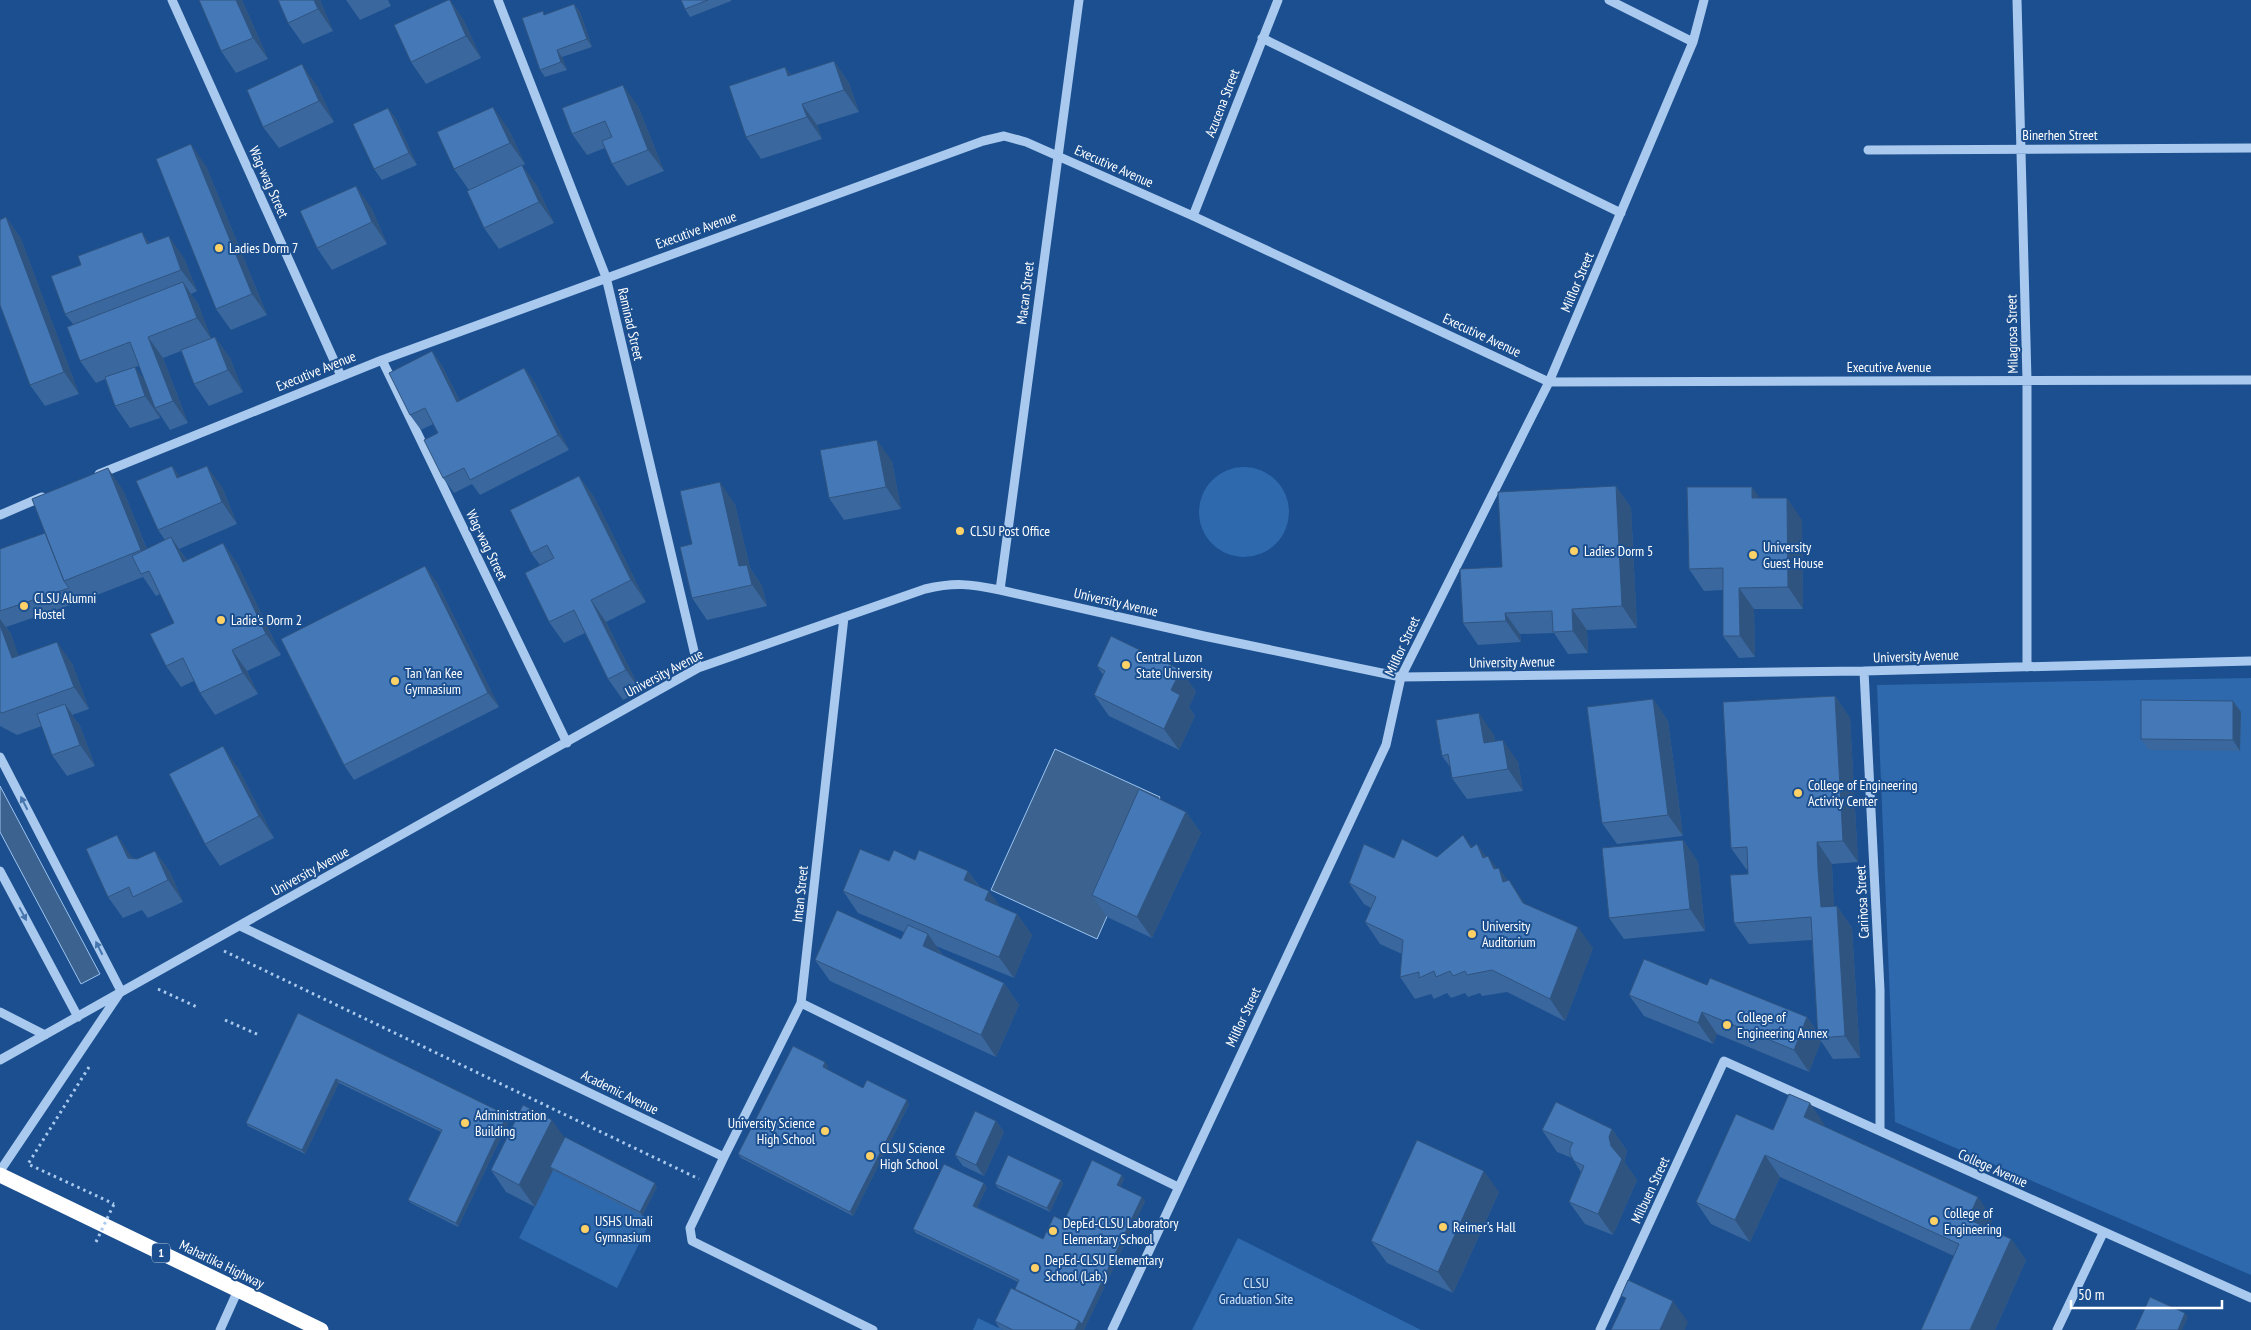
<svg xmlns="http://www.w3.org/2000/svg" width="2251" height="1330" font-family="'PT Sans Narrow',sans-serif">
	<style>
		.green { fill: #2e69ad }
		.water { fill: #3c6290; stroke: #9cc4f0 }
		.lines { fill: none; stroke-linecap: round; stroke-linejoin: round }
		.path { stroke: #a9c9ee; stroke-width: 3; stroke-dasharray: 2.5 4; stroke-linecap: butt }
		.minor { stroke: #a9c9ee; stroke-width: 9 }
		.highway { stroke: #fff; stroke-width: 15 }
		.path-bridge { stroke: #a9c9ee; stroke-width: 3; stroke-dasharray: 2.5 4; stroke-linecap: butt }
		.wall { fill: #3a679d; fill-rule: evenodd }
		.shaded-wall { fill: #305480 }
		.building { fill: #4478b7; stroke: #305480 }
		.oneway { fill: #4674ac }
		.poi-dot { fill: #ffd166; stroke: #1b4f8f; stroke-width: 2 }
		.labels { text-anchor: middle; stroke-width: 4; stroke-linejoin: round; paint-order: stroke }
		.shield { fill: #1b4f8f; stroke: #bbcadd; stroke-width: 1 }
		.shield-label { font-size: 12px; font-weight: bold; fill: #fff }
		.street-label { font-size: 14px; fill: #fff; stroke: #1b4f8f }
		.poi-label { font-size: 14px; fill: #fff; stroke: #1b4f8f; text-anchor: start }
		.park-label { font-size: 14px; fill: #cfe3fa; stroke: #1b4f8f }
	</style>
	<rect width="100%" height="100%" fill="#1b4f8f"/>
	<path class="green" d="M1199 512a45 45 0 1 1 90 0a45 45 0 1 1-90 0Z
		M2251,678V1275L1895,1122L1877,685Z
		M553,1170L651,1220L617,1288L519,1238Z
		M1238,1238L1421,1330H1192Z
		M978,1318L1003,1330H973Z"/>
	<path class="water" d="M1055,749L1160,797L1097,939L991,890Z
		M0,786L100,974L81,984L0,832Z"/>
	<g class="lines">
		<path class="path" d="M224,951L699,1179
			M158,989L199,1008
			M225,1020L259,1035
			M89,1067L28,1164L114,1204"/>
		<path class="minor" d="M172,0L341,376
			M498,0L606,277L698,668
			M1609,0L1693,42
			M2017,0L2027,380V667
			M1262,38L1621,213
			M1868,150L2251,148
			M1193,216L1278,0
			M382,360L567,743
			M99,474L382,360L983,141L1004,136L1026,142L1193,216L1549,382L2251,380
			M0,515L42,497
			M1000,590L1079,0
			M1864,671L1880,990V1131
			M0,757L121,991L0,1171
			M0,871L78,1017
			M240,926L724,1157L690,1228L692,1241L873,1330
			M801,1003L1178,1187
			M0,1012L45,1035
			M0,1060L698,668L925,589C955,582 970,584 1000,590L1204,636L1401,677L1864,671L2251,661
			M724,1157L801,1003L844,617
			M220,1330L238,1290
			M1112,1330L1386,745L1401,677L1549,382L1693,42L1704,0
			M1600,1330L1724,1061L2251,1298
			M2057,1330L2103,1233"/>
		<path class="highway" d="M0,1175L321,1330"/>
		<path class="path-bridge" d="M96,1242L114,1204"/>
	</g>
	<path class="wall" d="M199,0H242L268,59L236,73L221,51Z
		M320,0L333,31L303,44L288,23Z
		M346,0H388L391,6L360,20Z
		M450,0L464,21L481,58L426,84L411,62Z
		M681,0H731V1L690,17L685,9Z
		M574,4L580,12L592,47L562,57L567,70L545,77L540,70L545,15Z
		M834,61L849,83L859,112L817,125L822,139L761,159L746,137L785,67L791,75Z
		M317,86L334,122L279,148L263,127Z
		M638,106L664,171L627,186L612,164L605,148L587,155L572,134Z
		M388,108L396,119L417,165L382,180L374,169Z
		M508,128L525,164L522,166L537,186L554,223L499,249L484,228L469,190L454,169Z
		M206,166L267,315L231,330L216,309Z
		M371,207L387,244L332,270L317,248Z
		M6,217L21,239L79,394L45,406L30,385Z
		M150,243L184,258L197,291L191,294L198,304L211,338L215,337L230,358L243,392L209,406L194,384L181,351L163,358L188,423L170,430L159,413L160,418L130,428L115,406L105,379L96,383L80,361L73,324L65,314ZM139,366L145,382L135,367Z
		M432,351L442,366L460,401L524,368L535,383L569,450L480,495L472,484L454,493L443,478L438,433L433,424L421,430L410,415Z
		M892,461L901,509L844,520L829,498Z
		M172,466L180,477L222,487L237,524L179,549L187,560L223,543L238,565L281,655L247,671L258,694L215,715L200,693L194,681L181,687L166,666L174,623L160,594L156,596L143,577L79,602L6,627L11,634L18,656L72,663L89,709L72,715L80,726L95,766L67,776L52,755L42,726L17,735L0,726V549L45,533L123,490L147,549L165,540L158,530Z
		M579,476L594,497L646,602L606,622L641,691L623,700L608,679L585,633L564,643L549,622L540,565L531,553Z
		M1616,486L1631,508L1637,628L1587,630L1588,653L1568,654L1554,633L1520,634L1521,642L1478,645L1463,623L1502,567Z
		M1760,498L1802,520L1803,609H1754L1755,657L1739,658L1723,636V590L1704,591L1689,569Z
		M735,504L750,568L762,586L767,606L707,620L692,598V544Z
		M436,581L499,707L354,780L344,765Z
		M1097,666L1181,670L1196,692L1189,707L1195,716L1179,750L1109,716L1094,695L1103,675Z
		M1835,696L1850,718L1858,862L1832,864L1833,890L1834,906H1837L1852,928L1860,1058L1833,1059L1821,1041L1809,1072L1717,1034L1713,1044L1644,1016L1629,995L1707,985L1807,1017L1818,1033L1812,940L1749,944L1734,923L1748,874V869H1746L1731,848Z
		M1653,699L1668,721L1683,836L1617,844L1602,823Z
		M2233,701L2241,712L2240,751L2149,750L2141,739Z
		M1494,735L1495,742L1518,762L1523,791L1467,799L1452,778L1451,768L1442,756Z
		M238,768L274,838L220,866L205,844Z
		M1186,812L1201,833L1152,938L1107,917L1092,895Z
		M1683,840L1698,862L1705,931L1624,939L1609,918Z
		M1477,844L1486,857L1508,881L1525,904L1593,948L1565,1021L1507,992L1482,996L1480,993L1468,997L1465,993L1451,998L1447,993L1434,999L1431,994L1415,999L1400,977L1402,954L1380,944L1365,922L1371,908L1364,904L1349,883L1394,858L1437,857L1472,847Z
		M155,851L170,872L183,902L148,918L142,910L123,918L108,897L132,857L133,859H137Z
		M915,860L968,871L979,886L1000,907L1017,914L1032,935L1014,978L936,946L943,955L1004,983L1019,1005L996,1057L830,981L815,960L901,939L904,932L858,913L843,891L889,861Z
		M298,1013L510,1119L458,1227L411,1203L408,1200L441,1132L339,1083L305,1154L248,1126L246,1123Z
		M828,1066L826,1069L863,1088L909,1104L853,1216L741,1158L738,1154Z
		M996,1121L1004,1132L984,1176L963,1166L955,1155Z
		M1825,1125L1824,1127L1993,1219L1988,1228L2011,1239L2026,1260L1995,1330H1921L1954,1256L1780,1177L1750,1242L1711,1224L1696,1202L1773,1130Z
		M1612,1129L1627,1151L1625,1159V1163L1637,1180L1613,1235L1585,1224L1569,1202L1581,1172L1572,1158L1557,1152L1542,1130Z
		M565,1137L657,1187L642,1216L553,1170L535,1207L506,1192L491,1170Z
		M1124,1179L1120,1187L1145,1201L1084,1330H1003L1000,1329L995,1321L1015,1289L1018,1282L916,1233L913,1229L987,1187L977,1207L1043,1239Z
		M1061,1180L1063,1184L1050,1212L998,1188L995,1184Z
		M1499,1192L1453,1293L1387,1263L1371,1241Z"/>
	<path class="shaded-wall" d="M236,0H242L268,59L253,38Z
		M314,0H320L333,31L318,9Z
		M450,0L464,21L481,58L466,36Z
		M574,4L580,12L592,47L587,39Z
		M557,50L562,57L567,70L561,62Z
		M834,61L849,83L859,112L844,90Z
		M302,64L317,86L334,122L319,101Z
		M785,67L800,88L788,76Z
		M623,85L638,106L664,171L648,150Z
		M802,104L817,125L822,139L807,117Z
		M493,107L508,128L525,164L510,143Z
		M388,108L396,119L417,165L409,153Z
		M191,144L206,166L267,315L252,294Z
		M522,165L537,186L554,223L539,202Z
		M356,186L371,207L387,244L372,222Z
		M6,217L21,239L79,394L64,372Z
		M142,232L157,254L147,244Z
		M169,236L184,258L197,291L181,270Z
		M183,282L198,304L212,340L197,318Z
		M148,337L163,358L188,423L173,401Z
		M215,337L230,358L243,392L228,370Z
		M432,351L442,366L468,417L457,402Z
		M135,367L150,388L155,408L159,413L160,418L145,396Z
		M524,368L535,383L569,450L558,435Z
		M877,440L892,461L901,509L886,487Z
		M172,466L187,487L177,478Z
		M207,466L222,487L237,524L222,502Z
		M108,468L123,490L156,572L141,550Z
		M579,476L594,497L646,602L631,580Z
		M720,482L735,504L750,568L762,586L767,606L739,566Z
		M1616,486L1631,508L1637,628L1622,606Z
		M1752,487L1767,508L1752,498Z
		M1787,498L1802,520L1803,609L1788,587Z
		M171,537L186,559L198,584L183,562Z
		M223,543L238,565L281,655L266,634Z
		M425,566L436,581L499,707L488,693Z
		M1739,588L1754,609L1755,657L1740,636Z
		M591,600L606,622L641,691L626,670Z
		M1572,609L1587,630L1588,653L1573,631Z
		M1505,613L1520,634L1521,642L1506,621Z
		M0,619L11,634L27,679L12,658L0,625Z
		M57,642L72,663L89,709L74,687Z
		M232,650L247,671L258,694L243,673Z
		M1181,670L1196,692L1189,707L1195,716L1179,750L1164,729L1171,690Z
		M1835,696L1850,718L1858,862L1843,841Z
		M1653,699L1668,721L1683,836L1668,815Z
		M2233,701L2241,712L2240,751L2233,740Z
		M65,704L80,726L95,766L80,745Z
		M1479,713L1494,735L1499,765L1484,743Z
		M1503,740L1518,762L1523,791L1508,769Z
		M223,746L238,768L274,838L259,816Z
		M1186,812L1201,833L1152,938L1137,917Z
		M117,835L132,857L143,880L128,858Z
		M1463,835L1479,856L1471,848Z
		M1683,840L1698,862L1705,931L1690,909Z
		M1817,842L1832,864L1833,890L1836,929L1821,907L1818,869Z
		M1477,844L1492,865L1483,858Z
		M155,851L170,872L183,902L168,880Z
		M1488,856L1501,874L1499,868L1514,889L1518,903L1494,869Z
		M968,871L983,893L964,880Z
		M1509,880L1524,902L1538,924L1523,903Z
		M989,891L1004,912L985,900Z
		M1837,906L1852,928L1860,1058L1845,1036Z
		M1017,914L1032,935L1014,978L999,957Z
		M1578,927L1593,948L1565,1021L1550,999Z
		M928,934L943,956L923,946Z
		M1004,983L1019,1005L996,1057L981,1035Z
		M1702,1012L1717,1034L1713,1044L1698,1023Z
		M1807,1017L1821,1037L1818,1038L1821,1041L1809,1072L1794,1050Z
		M825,1062L828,1066L826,1071L823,1067Z
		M336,1079L339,1083L305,1154L302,1150Z
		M907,1100L909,1104L853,1216L850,1212Z
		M1810,1103L1825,1125L1819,1139L1804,1117Z
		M507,1115L510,1119L458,1227L456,1223Z
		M552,1120L567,1141L550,1167L553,1170L535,1207L519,1185Z
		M996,1121L1004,1132L984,1176L976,1165Z
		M1612,1129L1627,1151L1625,1159V1163L1637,1180L1613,1235L1598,1214L1611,1146L1609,1137Z
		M1765,1155L1780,1177L1750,1242L1735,1220Z
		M1484,1171L1499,1192L1453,1293L1438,1272Z
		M1122,1175L1124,1179L1119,1189L1117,1185Z
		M1061,1180L1063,1184L1050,1212L1047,1208Z
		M655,1183L657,1187L642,1216L640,1212Z
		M984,1183L987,1187L976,1210L973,1206Z
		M1142,1197L1145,1201L1084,1330H1075Z
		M1978,1197L1993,1219L1983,1240L1968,1219Z
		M2011,1239L2026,1260L1995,1330H1970Z
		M1673,1301L1688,1322L1685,1330H1660Z
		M2185,1313L2188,1317L2182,1330H2178Z"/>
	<path class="building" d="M199,0H236L253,38L221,51Z
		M278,0H314L318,9L288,23Z
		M448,0H450L466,36L411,62L394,25Z
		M681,0H708L685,9Z
		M574,4L587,39L557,50L561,62L540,70L522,18L543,11L544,15Z
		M834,61L844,90L802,104L807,117L746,137L729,86L785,67L788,76Z
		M302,64L319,101L263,127L247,90Z
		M623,85L648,150L612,164L602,141L612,137L605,121L572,134L562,108Z
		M493,107L510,143L454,169L437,132Z
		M388,108L409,153L374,169L353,124Z
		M191,144L252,294L216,309L156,159Z
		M522,165L539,202L484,228L467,191Z
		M356,186L372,222L317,248L300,211Z
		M6,217L64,372L30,385L0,305V220Z
		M142,232L147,244L169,236L181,270L65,314L51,276L81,265L78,256Z
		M183,282L197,318L148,337L173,401L155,408L130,342L80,361L67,327Z
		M215,337L228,370L194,384L181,350Z
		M432,351L457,402L524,368L558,435L470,480L464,468L443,478L424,440L438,433L425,408L410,415L389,373Z
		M135,367L145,396L115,406L105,377Z
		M877,440L886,487L829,498L820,450Z
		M172,466L177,478L207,466L222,502L158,530L136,481Z
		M108,468L141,550L64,581L32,499Z
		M579,476L631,580L591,600L626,670L608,679L574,610L549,622L525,573L554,558L547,545L531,553L510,510Z
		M720,482L739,566L747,565L752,585L692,598L680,547L692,544L680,491Z
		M1616,486L1622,606L1572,609L1573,631L1553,632L1552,611L1505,613L1506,621L1463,623L1460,569L1502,567L1498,492Z
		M1687,487H1752V498H1787L1788,587L1739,588L1740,636H1723V568L1689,569Z
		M45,533L64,581L69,588L0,611V549Z
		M171,537L183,562L223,543L266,634L232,650L243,673L200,693L183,658L166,666L150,634L174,623L149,571L141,574L132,556Z
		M425,566L488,693L344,765L281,639Z
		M0,625L12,658L57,642L74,687L2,713L0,712Z
		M1111,636L1181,670L1171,690L1180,695L1164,729L1094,695L1105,671L1097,666Z
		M1835,696L1843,841L1817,842L1818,869L1821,907L1837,906L1845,1036L1818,1038L1811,917L1734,923L1730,875L1748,874L1747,847L1731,848L1723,702Z
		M1653,699L1668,815L1602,823L1587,707Z
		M2141,700L2233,701V740L2141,739Z
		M65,704L80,745L52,755L37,714Z
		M1479,713L1484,743L1503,740L1508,769L1452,778L1448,754L1442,756L1436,720Z
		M223,746L259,816L205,844L169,774Z
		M1139,789L1186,812L1137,917L1092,895Z
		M117,835L128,858L137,859L155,851L168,880L133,897L129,887L108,897L86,849Z
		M1463,835L1471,848L1477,844L1483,858L1488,856L1494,869L1499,868L1503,882L1509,880L1523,903L1578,927L1550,999L1492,970L1467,975L1465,971L1453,976L1450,971L1436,977L1434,971L1419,978V972L1400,977L1403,940L1365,922L1376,897L1349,883L1364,844L1394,858L1402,839L1437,857Z
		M1683,840L1690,909L1609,918L1602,848Z
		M860,849L889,861L894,850L915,860L919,850L968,871L964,880L989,891L985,900L1017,914L999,957L843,891Z
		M837,910L901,939L908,925L928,934L923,946L1004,983L981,1035L815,960Z
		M1644,959L1707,985L1710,978L1807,1017L1794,1050L1702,1012L1698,1023L1629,995Z
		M298,1013L507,1115L456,1223L408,1200L442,1130L336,1079L302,1150L246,1123Z
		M793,1046L825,1062L823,1067L863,1088L867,1080L907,1100L850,1212L738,1154Z
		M1789,1094L1810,1103L1804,1117L1978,1197L1968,1219L2011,1239L1970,1330H1921L1959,1244L1765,1155L1735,1220L1696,1202L1736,1114L1773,1130Z
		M1556,1102L1612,1129L1609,1137L1611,1146L1622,1159L1598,1214L1569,1202L1584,1166L1574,1161L1570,1154V1148L1573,1143L1542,1130Z
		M523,1105L552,1120L519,1185L491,1170Z
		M975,1111L996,1121L976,1165L955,1155Z
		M565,1137L655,1183L640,1212L550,1167Z
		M1417,1140L1484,1171L1438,1272L1371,1241Z
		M1008,1155L1061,1180L1047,1208L995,1184Z
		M1092,1160L1122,1175L1117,1185L1142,1197L1082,1324L1079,1321L1015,1289L1019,1280L913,1229L944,1164L984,1183L973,1206L1043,1239L1054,1216L1064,1221Z
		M1628,1280L1673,1301L1660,1330H1611L1626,1298L1621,1296Z
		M1011,1288L1079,1321L1075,1330H1013L995,1321Z
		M2150,1297L2185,1313L2178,1330H2135Z"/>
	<defs><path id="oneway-solid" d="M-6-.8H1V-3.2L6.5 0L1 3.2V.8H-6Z" transform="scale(1.25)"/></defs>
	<g class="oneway">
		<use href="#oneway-solid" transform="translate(24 803) rotate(-117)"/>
		<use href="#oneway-solid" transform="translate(23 914) rotate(62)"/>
		<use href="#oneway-solid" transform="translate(99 948) rotate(-117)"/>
	</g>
	<g class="poi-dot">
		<circle cx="219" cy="248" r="5"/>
		<circle cx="960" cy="531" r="5"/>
		<circle cx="1574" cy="551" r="5"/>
		<circle cx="1753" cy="555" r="5"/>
		<circle cx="24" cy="606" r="5"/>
		<circle cx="221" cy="620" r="5"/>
		<circle cx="1126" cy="665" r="5"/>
		<circle cx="395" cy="681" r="5"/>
		<circle cx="1798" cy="793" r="5"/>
		<circle cx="1472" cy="934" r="5"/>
		<circle cx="1727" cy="1025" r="5"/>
		<circle cx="465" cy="1123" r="5"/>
		<circle cx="825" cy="1131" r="5"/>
		<circle cx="870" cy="1156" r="5"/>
		<circle cx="1934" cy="1221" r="5"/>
		<circle cx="1443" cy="1227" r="5"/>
		<circle cx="585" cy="1229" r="5"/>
		<circle cx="1053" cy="1231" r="5"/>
		<circle cx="1035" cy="1268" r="5"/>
	</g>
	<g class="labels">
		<rect class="shield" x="152" y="1243.5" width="18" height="19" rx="4"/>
		<g class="shield-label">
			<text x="161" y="1257">1</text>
		</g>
		<g class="street-label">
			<text transform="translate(1222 103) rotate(-69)" y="5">Azucena Street</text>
			<text x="2060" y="140">Binerhen Street</text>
			<text transform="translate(1114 166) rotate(24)" y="5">Executive Avenue</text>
			<text transform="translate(269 182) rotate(66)" y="5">Wag-wag Street</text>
			<text transform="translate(696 230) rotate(-20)" y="5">Executive Avenue</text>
			<text transform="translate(1577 282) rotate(-67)" y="5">Milflor Street</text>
			<text transform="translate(1025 293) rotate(-83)" y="5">Macan Street</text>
			<text transform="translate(631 324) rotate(77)" y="5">Raminad Street</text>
			<text transform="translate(2012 334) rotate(-91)" y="5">Milagrosa Street</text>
			<text transform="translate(1482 335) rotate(25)" y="5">Executive Avenue</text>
			<text x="1889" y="372">Executive Avenue</text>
			<text transform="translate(316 371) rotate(-22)" y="5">Executive Avenue</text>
			<text transform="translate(487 545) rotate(64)" y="5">Wag-wag Street</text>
			<text transform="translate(1116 602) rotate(13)" y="5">University Avenue</text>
			<text transform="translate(1402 646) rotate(-65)" y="5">Milflor Street</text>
			<text transform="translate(1916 656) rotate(-2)" y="5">University Avenue</text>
			<text transform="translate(1512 662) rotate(-1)" y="5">University Avenue</text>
			<text transform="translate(664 673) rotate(-28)" y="5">University Avenue</text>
			<text transform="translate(310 871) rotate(-29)" y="5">University Avenue</text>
			<text transform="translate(800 894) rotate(-84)" y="5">Intan Street</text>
			<text transform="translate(1862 902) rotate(-93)" y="5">Cariñosa Street</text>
			<text transform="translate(1243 1017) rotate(-65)" y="5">Milflor Street</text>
			<text transform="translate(620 1092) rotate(26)" y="5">Academic Avenue</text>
			<text transform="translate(1993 1168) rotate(24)" y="5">College Avenue</text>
			<text transform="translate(1650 1190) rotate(-65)" y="5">Milbuen Street</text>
			<text transform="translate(222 1264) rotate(26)" y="5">Maharlika Highway</text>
		</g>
		<g class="poi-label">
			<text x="229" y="253">Ladies Dorm 7</text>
			<text x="970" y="536">CLSU Post Office</text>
			<text x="1763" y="552">University<tspan x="1763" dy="16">Guest House</tspan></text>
			<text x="1584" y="556">Ladies Dorm 5</text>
			<text x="34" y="603">CLSU Alumni<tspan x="34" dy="16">Hostel</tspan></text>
			<text x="231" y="625">Ladie's Dorm 2</text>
			<text x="1136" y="662">Central Luzon<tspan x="1136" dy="16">State University</tspan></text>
			<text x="405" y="678">Tan Yan Kee<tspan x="405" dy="16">Gymnasium</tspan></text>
			<text x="1808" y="790">College of Engineering<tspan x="1808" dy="16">Activity Center</tspan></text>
			<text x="1482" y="931">University<tspan x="1482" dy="16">Auditorium</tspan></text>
			<text x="1737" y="1022">College of<tspan x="1737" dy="16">Engineering Annex</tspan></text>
			<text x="475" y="1120">Administration<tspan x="475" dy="16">Building</tspan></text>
			<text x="815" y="1128" text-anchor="end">University Science<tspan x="815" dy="16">High School</tspan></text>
			<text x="880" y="1153">CLSU Science<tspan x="880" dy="16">High School</tspan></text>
			<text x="1944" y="1218">College of<tspan x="1944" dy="16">Engineering</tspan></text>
			<text x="595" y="1226">USHS Umali<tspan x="595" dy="16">Gymnasium</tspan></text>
			<text x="1063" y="1228">DepEd-CLSU Laboratory<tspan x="1063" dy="16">Elementary School</tspan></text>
			<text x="1453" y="1232">Reimer's Hall</text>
			<text x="1045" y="1265">DepEd-CLSU Elementary<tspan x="1045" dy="16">School (Lab.)</tspan></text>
		</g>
		<g class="park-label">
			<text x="1256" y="1288">CLSU<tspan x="1256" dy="16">Graduation Site</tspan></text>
		</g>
	</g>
	<path d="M2071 1300v8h151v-8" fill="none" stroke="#ffffff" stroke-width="2.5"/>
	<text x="2078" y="1300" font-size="15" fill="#ffffff" stroke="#1b4f8f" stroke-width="4" paint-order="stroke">50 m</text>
</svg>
